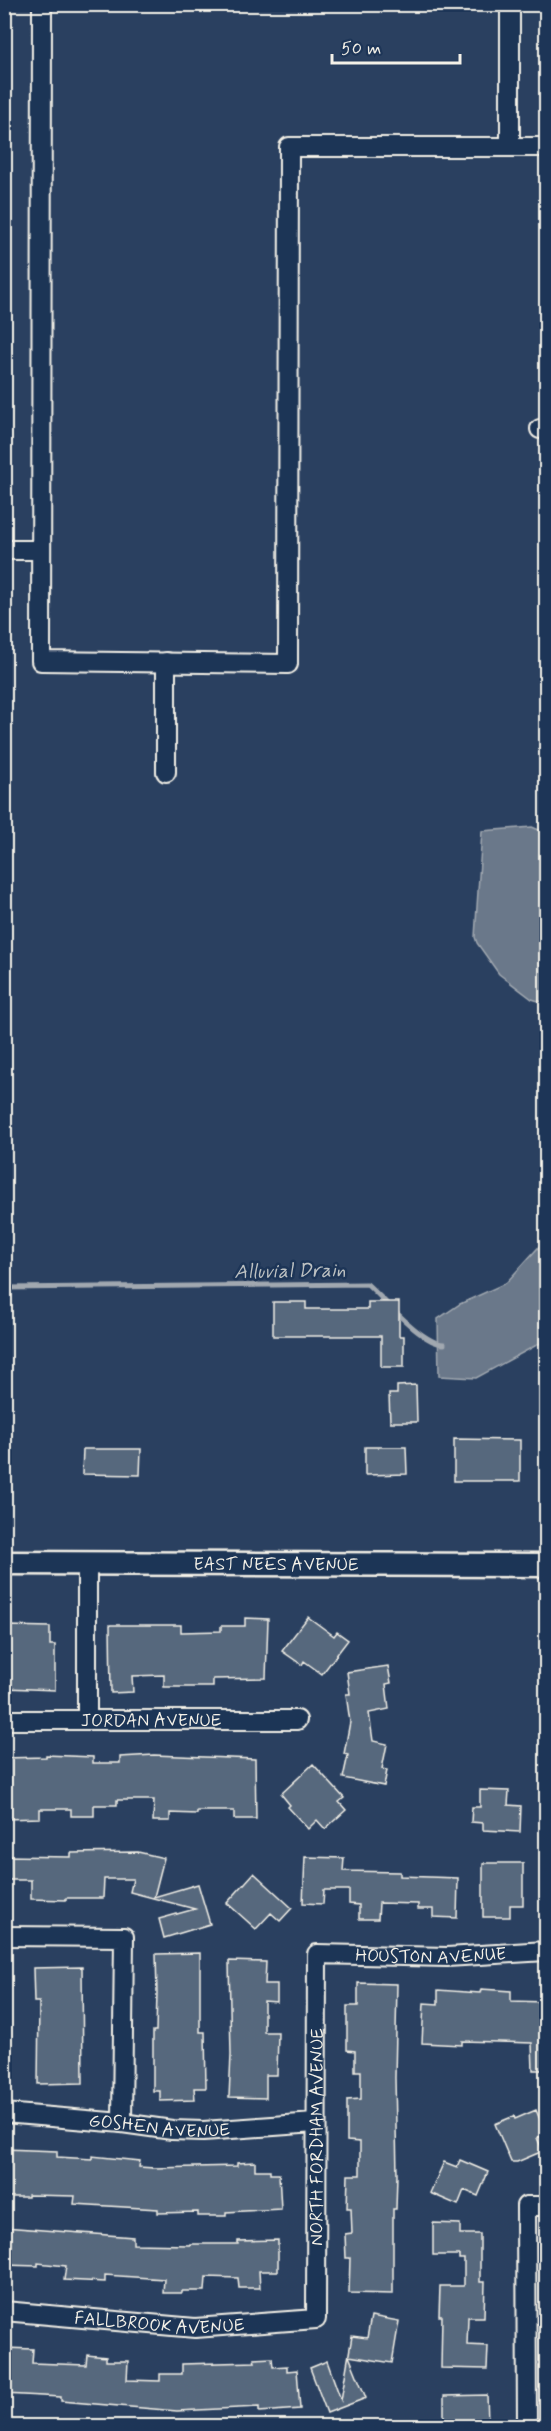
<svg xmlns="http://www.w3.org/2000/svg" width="551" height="2431" font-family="Mynerve,sans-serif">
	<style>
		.water { fill: #6a788a; stroke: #a1a8b0; stroke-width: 1.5 }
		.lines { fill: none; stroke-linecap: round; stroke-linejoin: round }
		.stream { stroke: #a1a8b0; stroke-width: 5 }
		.building { fill: #56677d; stroke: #f4f1e8; stroke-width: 1.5 }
		.minor-casing { stroke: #f4f1e8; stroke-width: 22 }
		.major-casing { stroke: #f4f1e8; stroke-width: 27 }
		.minor { stroke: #1d3557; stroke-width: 18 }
		.major { stroke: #1d3557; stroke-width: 22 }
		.labels { text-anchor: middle; stroke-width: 5; stroke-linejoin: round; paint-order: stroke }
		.street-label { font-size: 18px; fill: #f4f1e8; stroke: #1d3557 }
		.water-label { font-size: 20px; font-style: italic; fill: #bdc1c2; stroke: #1d3557 }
	</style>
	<rect width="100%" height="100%" fill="#2a4060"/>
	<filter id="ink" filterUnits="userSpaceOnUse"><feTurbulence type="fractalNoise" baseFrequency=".0167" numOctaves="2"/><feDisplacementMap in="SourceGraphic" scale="12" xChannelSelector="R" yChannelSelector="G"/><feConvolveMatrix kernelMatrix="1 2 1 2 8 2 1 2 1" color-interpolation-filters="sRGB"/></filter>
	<g filter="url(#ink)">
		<path class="water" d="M532,827L546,833L545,1003L532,999L499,974L477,943L475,937L482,831Z
			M546,1239V1340L476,1378L439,1376L438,1319L460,1304L506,1283Z"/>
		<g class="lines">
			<path class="stream" d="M4,1288L367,1284C384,1299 422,1344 444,1344"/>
		</g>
		<path class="building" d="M273,1302H306V1309H368V1302H399V1336H404V1367H381V1336H273Z
			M416,1385L417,1422H390L389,1394H397V1386Z
			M454,1439L520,1440V1481H454Z
			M365,1447H406L407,1474L365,1475Z
			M83,1449H141L140,1475L82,1474Z
			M308,1617L334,1636L337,1632L348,1640L322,1674L304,1661L302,1665L282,1651Z
			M245,1618L268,1619L266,1678L213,1679V1687H164V1675L132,1676L133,1692L111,1693L110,1625H181V1632L221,1631V1626H245Z
			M7,1626L50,1627V1645H55V1690L6,1688Z
			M388,1666L391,1683L386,1684L389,1709L369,1713L373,1741L387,1744L382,1769L387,1770L384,1786L343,1778L348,1755L344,1754L350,1722L346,1694H350L347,1672Z
			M46,1755L93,1757V1763H120V1757L154,1755L255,1759L256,1819H234V1811H197V1814L170,1813V1821H153L154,1800H117V1805H94V1816H71V1809H40V1818L4,1819V1758L46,1757Z
			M313,1764L344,1798L339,1802L346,1810L325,1829L317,1820L308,1829L288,1807L290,1805L281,1794Z
			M480,1790L509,1791L508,1805L521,1806L520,1832L483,1830V1823L471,1822L472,1807H480Z
			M138,1852L164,1858L154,1897L198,1884L210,1924L164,1938L159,1919L195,1909L130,1892L133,1879H104L103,1898H66V1900L31,1899V1880H4V1856L71,1857V1853Z
			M305,1857L344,1858L343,1871L400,1872V1876L458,1878L457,1918L433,1917V1909H418V1904L379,1903L378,1919H359V1905L349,1904V1890H324L323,1904L303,1903Z
			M483,1863H523V1905H510V1917H483Z
			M254,1873L292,1908L280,1921L271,1913L256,1929L227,1903Z
			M200,1953V2032H205L206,2088H194L195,2100L160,2101V2091H153V2031H156L157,1993L156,1954Z
			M229,1961L266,1962L265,1984H277V2002L264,2001V2032H278L277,2075H266V2098L229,2097L231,2055Z
			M82,1967L83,2083L38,2084L39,2002H34L33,1968Z
			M358,1983L397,1984L395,2078L397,2175L396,2209H393V2294L349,2293L350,2258H346L345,2234L352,2233L351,2208H347L348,2175H360V2142L347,2141V2100L361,2099V2071H355V2051L347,2050V2006H358Z
			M481,1989L511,1991V2001L546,2002V2070H533L532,2043L462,2041V2045L422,2043L424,2003L438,2004V1990L480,1993Z
			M536,2110L546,2134L537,2138L543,2151L517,2162H511L495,2124L514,2116L515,2119Z
			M4,2149L57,2151V2157L92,2159V2156L140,2161L139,2167L154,2168L237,2166V2163L255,2162V2170H270V2174H279L281,2209L226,2212V2216H198V2212L158,2213V2209L74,2204L75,2196L28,2195V2197H4Z
			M460,2160L488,2172L478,2196L464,2190L458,2205L430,2193L444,2162L457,2167Z
			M433,2223L460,2224V2234H480V2282H485L484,2317H468L467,2345L488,2346L487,2369L441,2368L442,2316H439L440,2286H464V2259H459V2255H433Z
			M4,2227L133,2237V2244L190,2245V2244H238V2241L278,2240V2271H259L260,2288H239L238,2278L206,2277L205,2291H182V2293H163L164,2279L105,2275V2282L64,2280L66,2266L38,2263V2266L4,2265Z
			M371,2316L399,2321L392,2363L349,2356L366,2398L327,2413L310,2368L327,2361L341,2400L352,2336L367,2338Z
			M4,2348L33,2349L32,2363L86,2365L87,2355L106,2357V2361H128L127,2380L160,2381V2374H182V2364L255,2362L254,2359L272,2358L273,2367L287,2366V2371L297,2370L300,2409L259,2412V2407L177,2411L61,2401V2397L4,2394Z
			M487,2395L488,2421L479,2422L480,2427H444V2396Z"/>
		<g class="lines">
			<g class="minor-casing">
				<g id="minor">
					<path d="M42,4L41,661L288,664L289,147H546"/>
					<path d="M510,147V4"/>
					<path d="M540,429L546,428"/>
					<path d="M4,550H41"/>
					<path d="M166,772V662"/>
					<path id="s1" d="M4,1720H297"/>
					<path d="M87,1720V1563"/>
					<path d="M4,1936L124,1937L122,2123"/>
					<path id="s2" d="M4,2113L122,2123L172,2130L203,2131L315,2123"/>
					<path id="s3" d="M4,2311L195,2328L316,2319L317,1954L447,1957L546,1951"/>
					<path d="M527,2426L526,2206H546"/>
				</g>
			</g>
			<g class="major-casing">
				<g id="major">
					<path id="s4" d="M4,1563L546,1565"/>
				</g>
			</g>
			<use href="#minor" class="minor"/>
			<use href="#major" class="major"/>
		</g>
	</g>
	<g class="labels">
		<g class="street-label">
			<text dy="6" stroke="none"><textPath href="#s4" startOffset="272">EAST NEES AVENUE</textPath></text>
			<text dy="6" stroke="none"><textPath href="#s1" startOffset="147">JORDAN AVENUE</textPath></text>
			<text dy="6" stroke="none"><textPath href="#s3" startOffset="792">HOUSTON AVENUE</textPath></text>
			<text dy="6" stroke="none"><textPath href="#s2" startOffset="156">GOSHEN AVENUE</textPath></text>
			<text dy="6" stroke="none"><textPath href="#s3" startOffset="495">NORTH FORDHAM AVENUE</textPath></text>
			<text dy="6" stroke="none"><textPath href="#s3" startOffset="156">FALLBROOK AVENUE</textPath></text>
		</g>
		<g class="water-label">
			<text transform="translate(290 1270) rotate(-1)" y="7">Alluvial Drain</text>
		</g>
	</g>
	<rect width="551" height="2431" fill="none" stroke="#1d3557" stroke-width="24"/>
	<rect x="12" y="12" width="527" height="2407" fill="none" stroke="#f4f1e8" stroke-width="2" filter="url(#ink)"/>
	<path d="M332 54v9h128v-9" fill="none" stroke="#f4f1e8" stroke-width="3"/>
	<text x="341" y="54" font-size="18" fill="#f4f1e8" stroke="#1d3557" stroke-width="4.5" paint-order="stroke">50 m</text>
</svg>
